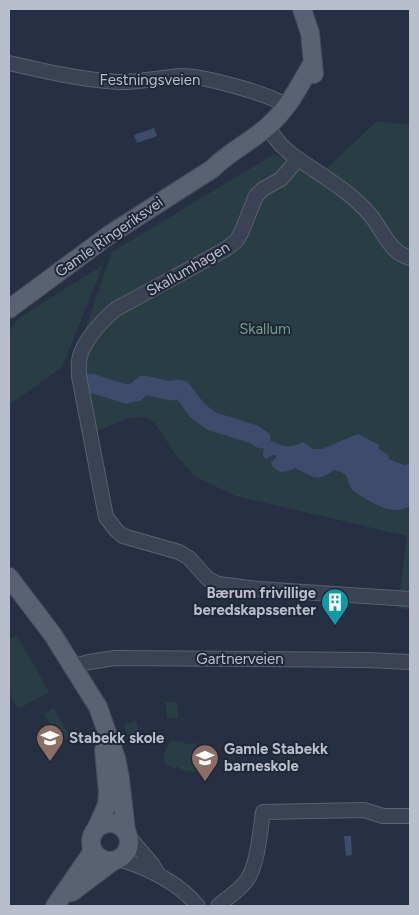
<svg xmlns="http://www.w3.org/2000/svg" width="419" height="915" font-family="Figtree,sans-serif">
	<style>
		.green { fill: #293e44 }
		.water { fill: #3d4b6c }
		.lines { fill: none; stroke-linecap: round; stroke-linejoin: round }
		.river { stroke: #3d4b6c; stroke-width: 19 }
		.minor-casing { stroke: #5a6070; stroke-width: 16 }
		.major-casing { stroke: #454b5c; stroke-width: 20 }
		.minor { stroke: #3b4253; stroke-width: 14 }
		.major { stroke: #5a6173; stroke-width: 18 }
		.labels { text-anchor: middle; stroke-width: 4; stroke-linejoin: round; paint-order: stroke }
		.street-label { font-size: 15px; fill: #b9becc; stroke: #202738 }
		.park-label { font-size: 15px; fill: #709d7f; stroke: #202738 }
		.poi-label { font-size: 15px; font-weight: bold; fill: #b9becc; stroke: #202738; text-anchor: start }
	</style>
	<rect width="100%" height="100%" fill="#273043"/>
	<path class="green" d="M377,121L410,125V610L398,608L407,536L236,496L194,476L174,452L156,425L147,417L128,418L95,432L74,362L112,252L273,155L326,169Z
		M103,265L62,367L9,405V330L19,318Z
		M17,635L49,692L18,709L9,693V639Z
		M166,702H177L178,718H167Z
		M54,708L70,737L60,742L44,714Z
		M136,721L142,742L130,745L124,724Z
		M170,741H182L185,744L196,743L197,764L200,765V772L185,771L176,766L175,769L165,764L164,753Z"/>
	<path class="water" d="M154,128L157,136L137,143L134,135Z
		M358,434L379,445L378,448L388,455L389,459L404,465L410,464V506C391,517 371,502 355,492C343,482 354,475 335,470C314,483 315,477 295,468L289,471L280,472L272,466L271,462L276,458V455H272L266,459L263,456L264,447L260,441L262,437C280,444 284,451 304,442L313,449H322Z
		M344,836H351L352,855L346,856Z"/>
	<g class="lines">
		<path class="river" d="M91,383L126,394L136,392L144,385L171,391L177,389L182,390L197,410L211,421L253,434L261,439"/>
		<g class="minor-casing">
			<path id="minor" d="M9,63C44,71 81,80 118,82C140,83 160,77 182,76C204,76 270,94 287,106
				M267,127L281,145L291,154C317,173 351,191 371,216C384,232 389,252 410,258
				M298,159L281,179L263,189L256,196L241,233L236,241L226,249L116,309C103,319 84,341 80,356C78,363 79,370 79,376L106,517L116,530L123,536L179,552L189,558L208,579L218,584L258,589L410,599
				M71,667L89,662L115,658L367,660L410,662
				M129,837L152,864L158,874
				M119,859C148,868 178,882 198,906
				M218,906C227,898 240,890 247,880C258,864 260,831 263,812L364,810L383,816H410"/>
		</g>
		<g class="major-casing">
			<path id="major" d="M302,9L310,33L314,74
				M9,309L109,235L212,169C228,153 250,142 267,127C289,108 298,88 312,64
				M9,577L53,635L98,707L116,758L120,778L126,831
				M91 842a19 19 0 1 1 38 0a19 19 0 1 1-38 0Z
				M97,827L107,805L108,793L104,750
				M72,892L113,861
				M55,906L93,851"/>
		</g>
		<use href="#minor" class="minor"/>
		<use href="#major" class="major"/>
	</g>
	<defs>
		<g id="building-pin" transform="scale(1.4375)"><path d="M0 17L-7.5 6A9.5 9.5 0 1 1 7.5 6Z" fill="#0f9aa8" stroke="#202738"/><path d="M-4-6H4V6H1V3H-1V6H-4ZM-2.5-4.3h1.7v1.8h-1.7ZM.8-4.3h1.7v1.8H.8ZM-2.5-1h1.7V.8h-1.7ZM.8-1h1.7V.8H.8Z" fill="#fff"/></g>
		<g id="school-pin" transform="scale(1.4375)"><path d="M0 17L-7.5 6A9.5 9.5 0 1 1 7.5 6Z" fill="#8d6e63" stroke="#202738"/><path d="M0-5L7-2L0 1L-7-2ZM-4 1L0 2.5L4 1V4Q0 6-4 4Z" fill="#fff"/></g>
	</defs>
	<g fill-rule="evenodd">
		<use href="#building-pin" x="335" y="602"/>
		<use href="#school-pin" x="50" y="738"/>
		<use href="#school-pin" x="205" y="758"/>
	</g>
	<g class="labels">
		<g class="street-label">
			<text x="150" y="85">Festningsveien</text>
			<text transform="translate(109 237) rotate(-35)" y="5">Gamle Ringeriksvei</text>
			<text transform="translate(188 269) rotate(-30)" y="5">Skallumhagen</text>
			<text x="240" y="664">Gartnerveien</text>
		</g>
		<g class="park-label">
			<text x="265" y="334">Skallum</text>
		</g>
		<g class="poi-label">
			<text x="316" y="598" text-anchor="end">Bærum frivillige<tspan x="316" dy="17">beredskapssenter</tspan></text>
			<text x="69" y="743">Stabekk skole</text>
			<text x="224" y="754">Gamle Stabekk<tspan x="224" dy="17">barneskole</tspan></text>
		</g>
	</g>
	<rect width="419" height="915" fill="none" stroke="#b9becc" stroke-width="20"/>
</svg>
